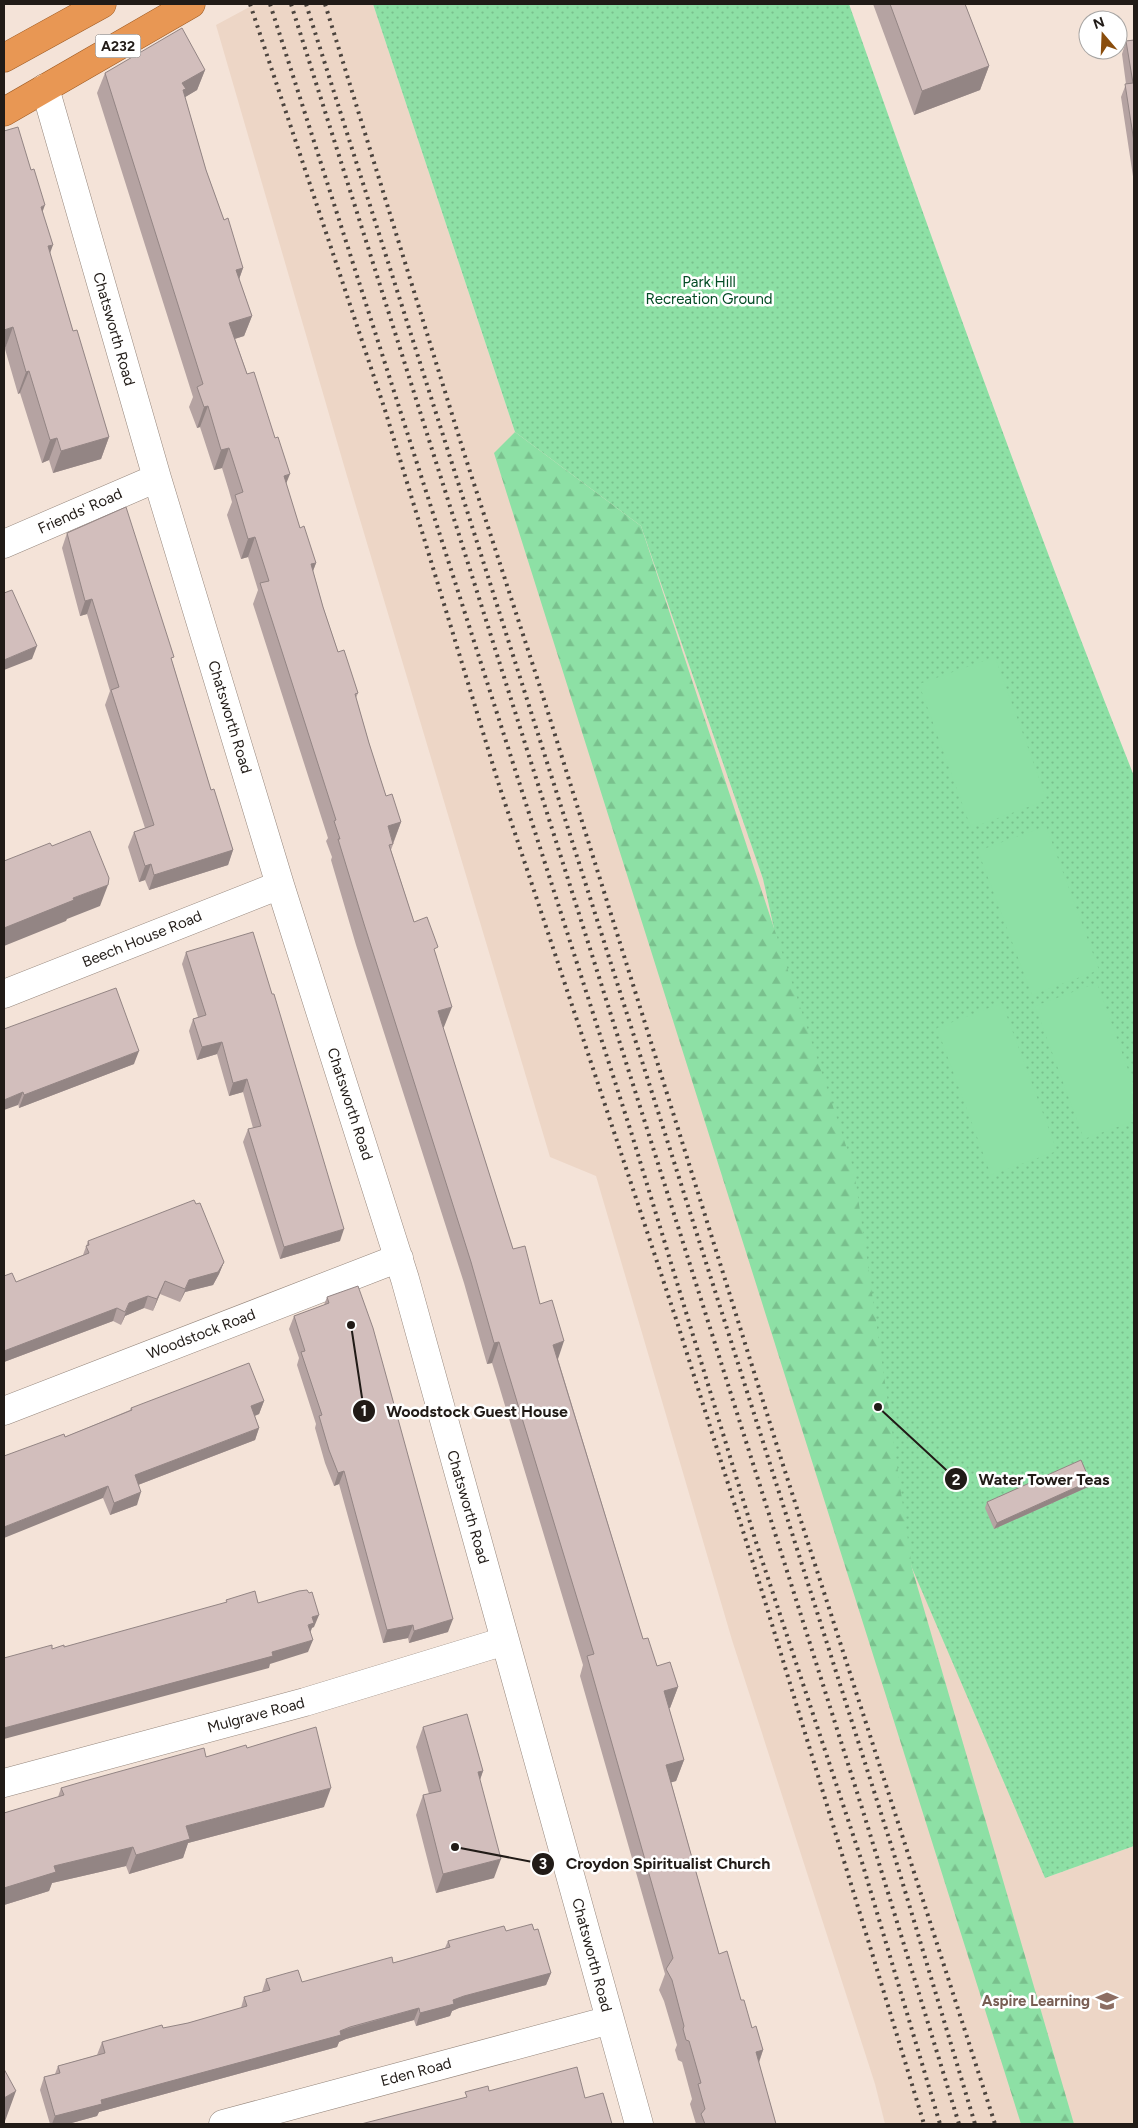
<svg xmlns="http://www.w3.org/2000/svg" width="1138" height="2128" font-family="Figtree,sans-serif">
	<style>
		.built { fill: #edd6c6 }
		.green { fill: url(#green-dots) }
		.forest { fill: url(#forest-firs) }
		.pitch { fill: #8de0a5 }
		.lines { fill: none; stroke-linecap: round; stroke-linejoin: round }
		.minor-casing { stroke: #96877d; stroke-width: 29 }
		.trunk-casing { stroke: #9f5b23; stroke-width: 29 }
		.minor { stroke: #fff; stroke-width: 28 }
		.trunk { stroke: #e89754; stroke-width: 28 }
		.rail { stroke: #4c443e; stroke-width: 4; stroke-dasharray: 2.5 5; stroke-linecap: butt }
		.wall { fill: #b5a3a2 }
		.shaded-wall { fill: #938584 }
		.building { fill: #d2bebc; stroke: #938584 }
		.labels { text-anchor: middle; stroke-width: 5; stroke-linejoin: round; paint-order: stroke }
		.shield { fill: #fff; stroke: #645f5d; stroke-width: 1 }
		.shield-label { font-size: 14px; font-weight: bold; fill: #211b17 }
		.park-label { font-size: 15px; fill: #034c25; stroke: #fff }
		.street-label { font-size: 15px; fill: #211b17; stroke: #fff }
		.education-label { font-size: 15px; font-weight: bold; fill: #785e54; stroke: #fff; text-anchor: end }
		.leader { fill: none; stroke: #211b17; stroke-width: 2 }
		.callout-dot { fill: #211b17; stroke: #fff; stroke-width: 2 }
		.mark-label { font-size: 15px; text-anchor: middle; font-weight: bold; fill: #fff }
		.callout-label { font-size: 16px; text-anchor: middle; font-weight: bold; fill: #211b17; stroke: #fff; stroke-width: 5; stroke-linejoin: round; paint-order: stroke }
	</style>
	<defs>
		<pattern id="green-dots" width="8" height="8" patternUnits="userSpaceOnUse" patternTransform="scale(1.25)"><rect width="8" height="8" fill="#8de0a5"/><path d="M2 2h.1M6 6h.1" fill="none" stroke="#79c08d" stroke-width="1.8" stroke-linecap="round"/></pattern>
		<pattern id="forest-firs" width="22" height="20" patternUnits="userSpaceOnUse" patternTransform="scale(1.25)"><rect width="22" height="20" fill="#8de0a5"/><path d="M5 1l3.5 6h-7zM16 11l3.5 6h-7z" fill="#79c08d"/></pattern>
	</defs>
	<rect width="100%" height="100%" fill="#f4e3d8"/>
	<path class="built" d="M255,4H373L515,432L641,526L763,879L784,974L1045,1878L1134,1846V2124H885L875,2084L732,1640L596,1176L550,1157L347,476L216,25Z"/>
	<path class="green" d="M373,4H849C940,263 1033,521 1134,776V1846L1045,1878L912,1568L846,1334L784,974L763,879L641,526L515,432Z"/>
	<path class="forest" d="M515,432L641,526L854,1170L912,1568L1074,2124H1021L494,453Z"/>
	<path class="pitch" d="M995,657L1047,800L971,828L919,684Z
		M1046,826L1099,970L1032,995L978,851Z
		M1097,983L1134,1086V1121L1084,1139L1035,1006Z
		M1002,1003L1057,1151L991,1175L937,1028Z"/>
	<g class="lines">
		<g class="minor-casing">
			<path id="minor" d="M45,88L157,478L280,885L405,1279L639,2124
				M4,544L157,478
				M4,994L280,885
				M4,1411L399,1258
				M4,1783L305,1702L505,1641
				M223,2124L610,2020"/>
		</g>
		<g class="trunk-casing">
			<path id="trunk" d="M4,58L102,4
				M4,112L191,4"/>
		</g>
		<use href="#minor" class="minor"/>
		<use href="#trunk" class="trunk"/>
		<path class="rail" d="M250,4L385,410L499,785L678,1325L760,1585L924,2124
			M270,4L632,1135L756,1542L861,1859L940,2124
			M291,4L862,1808L959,2124
			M306,4L893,1851L975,2124
			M325,4L464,453L541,690L783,1465L995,2124"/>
	</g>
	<path class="wall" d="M873,4H965L989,66L980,90L914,115Z
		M1134,40V183L1121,97L1126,84L1122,54L1126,41Z
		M205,70L197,90L185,97L206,170L224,220L243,268L239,279L252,316L244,336L235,339L286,484L300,528L316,563L313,571L323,607L338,652L358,693L356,698L369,743L386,796L401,822L391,850L414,922L436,954L444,1027H443L513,1249L540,1304L558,1359L643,1639L657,1666L678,1687L670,1708H669L684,1760L676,1781L671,1782L719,1954L741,2000L752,2028L763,2050L759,2063L776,2124H696L690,2104L692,2099L682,2062L678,2060L675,2050L677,2045L664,2001L659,1990L665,1974L580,1676L583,1665L497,1379L492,1363L487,1364L464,1283L356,945L331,860L332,857L326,841L328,838L253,604L258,590L248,557L241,559L227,515L232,502L229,491L222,468L214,470L200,427L197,428L189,407L193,397L97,93L105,73Z
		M43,212L50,253L73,331L109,437L101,459L53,473L49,460L42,463L20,393L18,394L5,349Z
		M67,533L172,661L211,790L233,850L228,865L149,890L145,880L139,882L128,847L134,832L145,828L105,705L110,691L87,614L80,616L62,548Z
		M186,952L340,1241L280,1259L243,1142L248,1129L253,1128L243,1092L229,1096L217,1054L197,1060L189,1031L193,1019L198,1017L182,964Z
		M4,1029L134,1064L19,1108Z
		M88,1241L224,1262L219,1274L213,1285L185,1292L180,1302L160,1294L153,1311L144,1308L125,1316L121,1325L113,1321L4,1362V1276L16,1282L83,1255Z
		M327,1297L448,1632L409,1643L408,1638L383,1643L339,1484L334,1486L325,1463L315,1428L316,1424L297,1365L299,1358L289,1329L294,1316L324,1305Z
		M264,1401L259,1414L255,1416L259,1428L255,1440L138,1485L137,1505L110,1515L103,1498L65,1437L130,1410L131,1408Z
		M1088,1487L994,1529L985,1508L987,1502Z
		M423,1727L483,1771L480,1780L494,1878L436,1893L416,1815L423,1795L429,1794L416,1747Z
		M247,1748L324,1807L188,1843L183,1858L129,1874L126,1866L52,1883L49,1891L4,1905V1813L58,1797L61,1788Z
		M534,1930L551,1973L546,1985L459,2008L452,2011L450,2016L416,2026L414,2020L346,2039L339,2042L337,2047L99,2112L97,2116L68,2124H50L40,2090L44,2077L55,2074L58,2066L97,2055L102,2042L188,2023L241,2008L244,1997L262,1992L266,1979L302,1982L393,1963L445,1948L448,1941L506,1931Z"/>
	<path class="shaded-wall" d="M989,66L980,90L914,115L922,91Z
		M205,70L197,90L182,99V83Z
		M45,205L37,227L41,207Z
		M53,245L45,267L48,246Z
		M243,268L236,288V270Z
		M252,316L244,336L221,343L229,323Z
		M13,327L5,349L4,350V330Z
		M29,371L20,393L18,394L26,372Z
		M208,406L200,427L197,428L204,407Z
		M109,437L101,459L53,473L61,451Z
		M57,438L49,460L42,463L50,440Z
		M229,448L222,468L214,470L221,450Z
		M290,474L282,494L284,476Z
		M255,537L248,557L241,559L248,539Z
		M316,563L308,584L311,564Z
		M92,599L87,614L80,616L85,601Z
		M37,646L32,659L4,670V660Z
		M401,822L393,843L388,826Z
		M233,850L228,865L149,890L154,875Z
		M151,864L145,880L139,882L145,866Z
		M108,885L100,906L67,919L66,921L4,946V928L73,898Z
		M452,1007L444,1027L431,1032L438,1011Z
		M222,1042L217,1054L197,1060L202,1047Z
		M139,1051L134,1064L19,1108L24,1095Z
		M247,1079L243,1092L229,1096L233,1083Z
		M23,1092L18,1105L4,1110V1100Z
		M344,1229L340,1241L280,1259L284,1247Z
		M224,1262L219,1274L213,1285L185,1292L180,1302L189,1280Z
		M165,1281L160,1294L153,1311L157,1299Z
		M148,1296L144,1308L125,1316L121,1325L129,1303Z
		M117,1308L113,1321L4,1362V1351Z
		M564,1341L557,1362L553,1345Z
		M499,1342L492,1363L487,1364L494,1343Z
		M264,1401L259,1414L246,1419L251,1406Z
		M259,1428L255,1440L130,1488L135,1475Z
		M344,1471L339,1484L334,1486L338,1473Z
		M1090,1481L1088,1487L994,1529L997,1523Z
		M108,1486L103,1498L4,1538V1527Z
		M141,1492L137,1505L110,1515L114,1503Z
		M319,1615L314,1627L312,1628L309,1636L304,1637L312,1617Z
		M453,1619L448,1632L409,1643L414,1631Z
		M413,1625L408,1638L383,1643L387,1630Z
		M313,1640L308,1652L270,1664L269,1668L4,1739V1728Z
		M678,1687L670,1708L656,1712L664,1691Z
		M684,1760L676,1781L659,1786L666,1765Z
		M483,1771L476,1791L478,1772Z
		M331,1788L324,1807L188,1843L183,1858L129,1874L136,1855L186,1826Z
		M133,1847L126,1866L52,1883L49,1891L4,1905V1888L54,1866Z
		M501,1859L494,1878L436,1893L443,1874Z
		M551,1973L546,1985L459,2008L452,2011L450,2016L416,2026L420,2013L453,2000L464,1996Z
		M419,2008L414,2020L346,2039L339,2042L337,2047L99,2112L97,2116L68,2124H52L55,2116L101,2100Z
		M763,2050L756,2070V2052Z
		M16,2091L4,2124V2098Z"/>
	<path class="building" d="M890,4H965L989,66L922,91Z
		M182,28L205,70L182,83L186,89L183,90L206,170L224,220L228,218L243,268L236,270L252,316L229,323L247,374L254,372L275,438L278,437L290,474L284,476L300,528L304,526L316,563L311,564L323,607L338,652L344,650L358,693L355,694L369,743L386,796L392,794L401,822L388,826L393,844L389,845L414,922L427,917L438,947L434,949L452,1007L438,1011L513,1249L525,1246L540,1304L552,1300L564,1341L553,1345L643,1639L648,1638L657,1666L670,1662L678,1687L664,1691L684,1760L666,1765L719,1954L727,1951L741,2000H744L752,2028L756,2026L763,2050L756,2052L776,2124H705L701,2114L705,2109L698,2084L701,2083L689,2041L686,2040L683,2029L684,2026L672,1980L666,1969L673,1958L587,1656L594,1654L504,1359L499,1342L494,1343L471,1262L364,924L338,839H340L334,821L336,820L260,583L269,581L255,537L248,539L235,495L243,492L229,448L221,450L208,406L204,407L197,387L203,384L105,73Z
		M1134,40V142L1125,84L1133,83L1126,41Z
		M18,127L31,170L34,169L45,205L41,207L53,245L48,246L73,331L77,330L109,437L61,451L57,438L50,440L29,371L26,372L13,327L4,330V131Z
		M126,507L174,657L171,658L211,790L214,789L233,850L154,875L151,864L145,866L134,832L154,825L111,690L119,687L92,599L85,601L67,533Z
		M12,590L37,646L4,660V593Z
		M90,831L109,878L108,885L73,898L74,900L4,928V861L50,843L52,846Z
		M253,932L272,994H274L344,1229L284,1247L248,1129L261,1126L247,1079L233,1083L222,1042L202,1047L193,1019L206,1015L186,952Z
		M116,988L139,1051L24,1095L23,1092L4,1100V1029Z
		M194,1200L196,1204L200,1203L224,1262L218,1272L189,1280L185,1289L165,1281L157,1299L148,1296L129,1303L125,1312L117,1308L4,1351V1276L12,1273L16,1282L89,1253L86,1246L89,1245L88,1241Z
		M358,1286L373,1328L453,1619L414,1631L413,1625L387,1630L344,1471L338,1473L329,1450L319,1416L322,1415L301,1352L305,1351L294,1316L329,1303L327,1297Z
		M249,1363L264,1401L251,1406L259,1428L135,1475L141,1492L114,1503L108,1486L4,1527V1456L64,1434L65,1437L132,1410L131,1408Z
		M1081,1460L1090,1481L997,1523L987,1502Z
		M307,1590L309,1593L312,1592L319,1615L312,1617L314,1623L308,1625L313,1640L272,1652L273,1656L4,1728V1658L52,1645V1649L64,1645V1647L227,1602L226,1600L255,1591L258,1603L299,1591Z
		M467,1714L483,1771L478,1772L501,1859L443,1874L423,1795L441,1791L423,1727Z
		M316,1727L331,1788L186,1826L190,1839L136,1855L133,1847L54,1866L56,1872L4,1888V1813L64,1795L61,1788L85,1781L204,1748L206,1757L246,1745L247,1748Z
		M532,1924L534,1930L538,1929L551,1973L464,1996L453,2000L454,2004L420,2013L419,2008L350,2027L340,2031L341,2035L101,2100L102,2104L55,2116L44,2077L60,2073L58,2066L105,2053L102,2042L162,2025L163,2028L188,2023L247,2006L244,1997L270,1990L266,1979L298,1970L302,1982L392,1957L393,1963L450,1947L448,1941L504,1926L506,1931Z
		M577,2067L585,2098L603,2093L612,2124H361L467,2097L465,2092L488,2086L489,2091Z
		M4,2069L16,2091L4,2098Z"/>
	<defs>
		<g id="school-bare" transform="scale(1.725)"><path d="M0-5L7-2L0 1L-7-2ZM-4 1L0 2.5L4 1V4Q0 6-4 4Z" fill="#8d6e63" stroke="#fff" stroke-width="2.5" paint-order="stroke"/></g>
	</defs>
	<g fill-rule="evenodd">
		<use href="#school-bare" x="1107" y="2001"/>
	</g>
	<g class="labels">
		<rect class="shield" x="95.5" y="34.5" width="45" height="23" rx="4"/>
		<g class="shield-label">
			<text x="118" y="51">A232</text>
		</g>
		<g class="park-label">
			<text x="709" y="287">Park Hill<tspan x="709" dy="17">Recreation Ground</tspan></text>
		</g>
		<g class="street-label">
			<text transform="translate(114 329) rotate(74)" y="5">Chatsworth Road</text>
			<text transform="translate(80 511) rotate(-24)" y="5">Friends' Road</text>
			<text transform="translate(230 717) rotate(73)" y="5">Chatsworth Road</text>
			<text transform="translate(142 939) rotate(-22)" y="5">Beech House Road</text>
			<text transform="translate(350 1104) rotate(72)" y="5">Chatsworth Road</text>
			<text transform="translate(201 1334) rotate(-21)" y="5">Woodstock Road</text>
			<text transform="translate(468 1507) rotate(74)" y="5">Chatsworth Road</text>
			<text transform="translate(256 1715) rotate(-15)" y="5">Mulgrave Road</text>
			<text transform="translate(592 1955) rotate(75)" y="5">Chatsworth Road</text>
			<text transform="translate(416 2072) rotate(-15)" y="5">Eden Road</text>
		</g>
		<g class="education-label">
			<text x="1090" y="2006">Aspire Learning</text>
		</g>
	</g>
	<path class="leader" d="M351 1325L364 1411M878 1407L956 1479M455 1847L543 1864"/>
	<g class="callout-dot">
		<circle cx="351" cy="1325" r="5"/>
		<circle cx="878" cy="1407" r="5"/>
		<circle cx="455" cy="1847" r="5"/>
		<circle cx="364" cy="1411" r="12"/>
		<circle cx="956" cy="1479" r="12"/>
		<circle cx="543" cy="1864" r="12"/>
	</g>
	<g class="mark-label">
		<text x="364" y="1416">1</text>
		<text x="956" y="1485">2</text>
		<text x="543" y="1869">3</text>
	</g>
	<g class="callout-label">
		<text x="477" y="1417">Woodstock Guest House</text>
		<text x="1044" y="1485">Water Tower Teas</text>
		<text x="668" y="1869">Croydon Spiritualist Church</text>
	</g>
	<rect width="1138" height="2128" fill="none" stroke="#211b17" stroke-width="10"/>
	<g transform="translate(1103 35) rotate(341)"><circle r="24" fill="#ffffff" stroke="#a6a4a2"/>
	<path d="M0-4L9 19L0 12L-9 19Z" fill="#8a4d0c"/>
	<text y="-8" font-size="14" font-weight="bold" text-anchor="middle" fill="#211b17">N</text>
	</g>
</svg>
